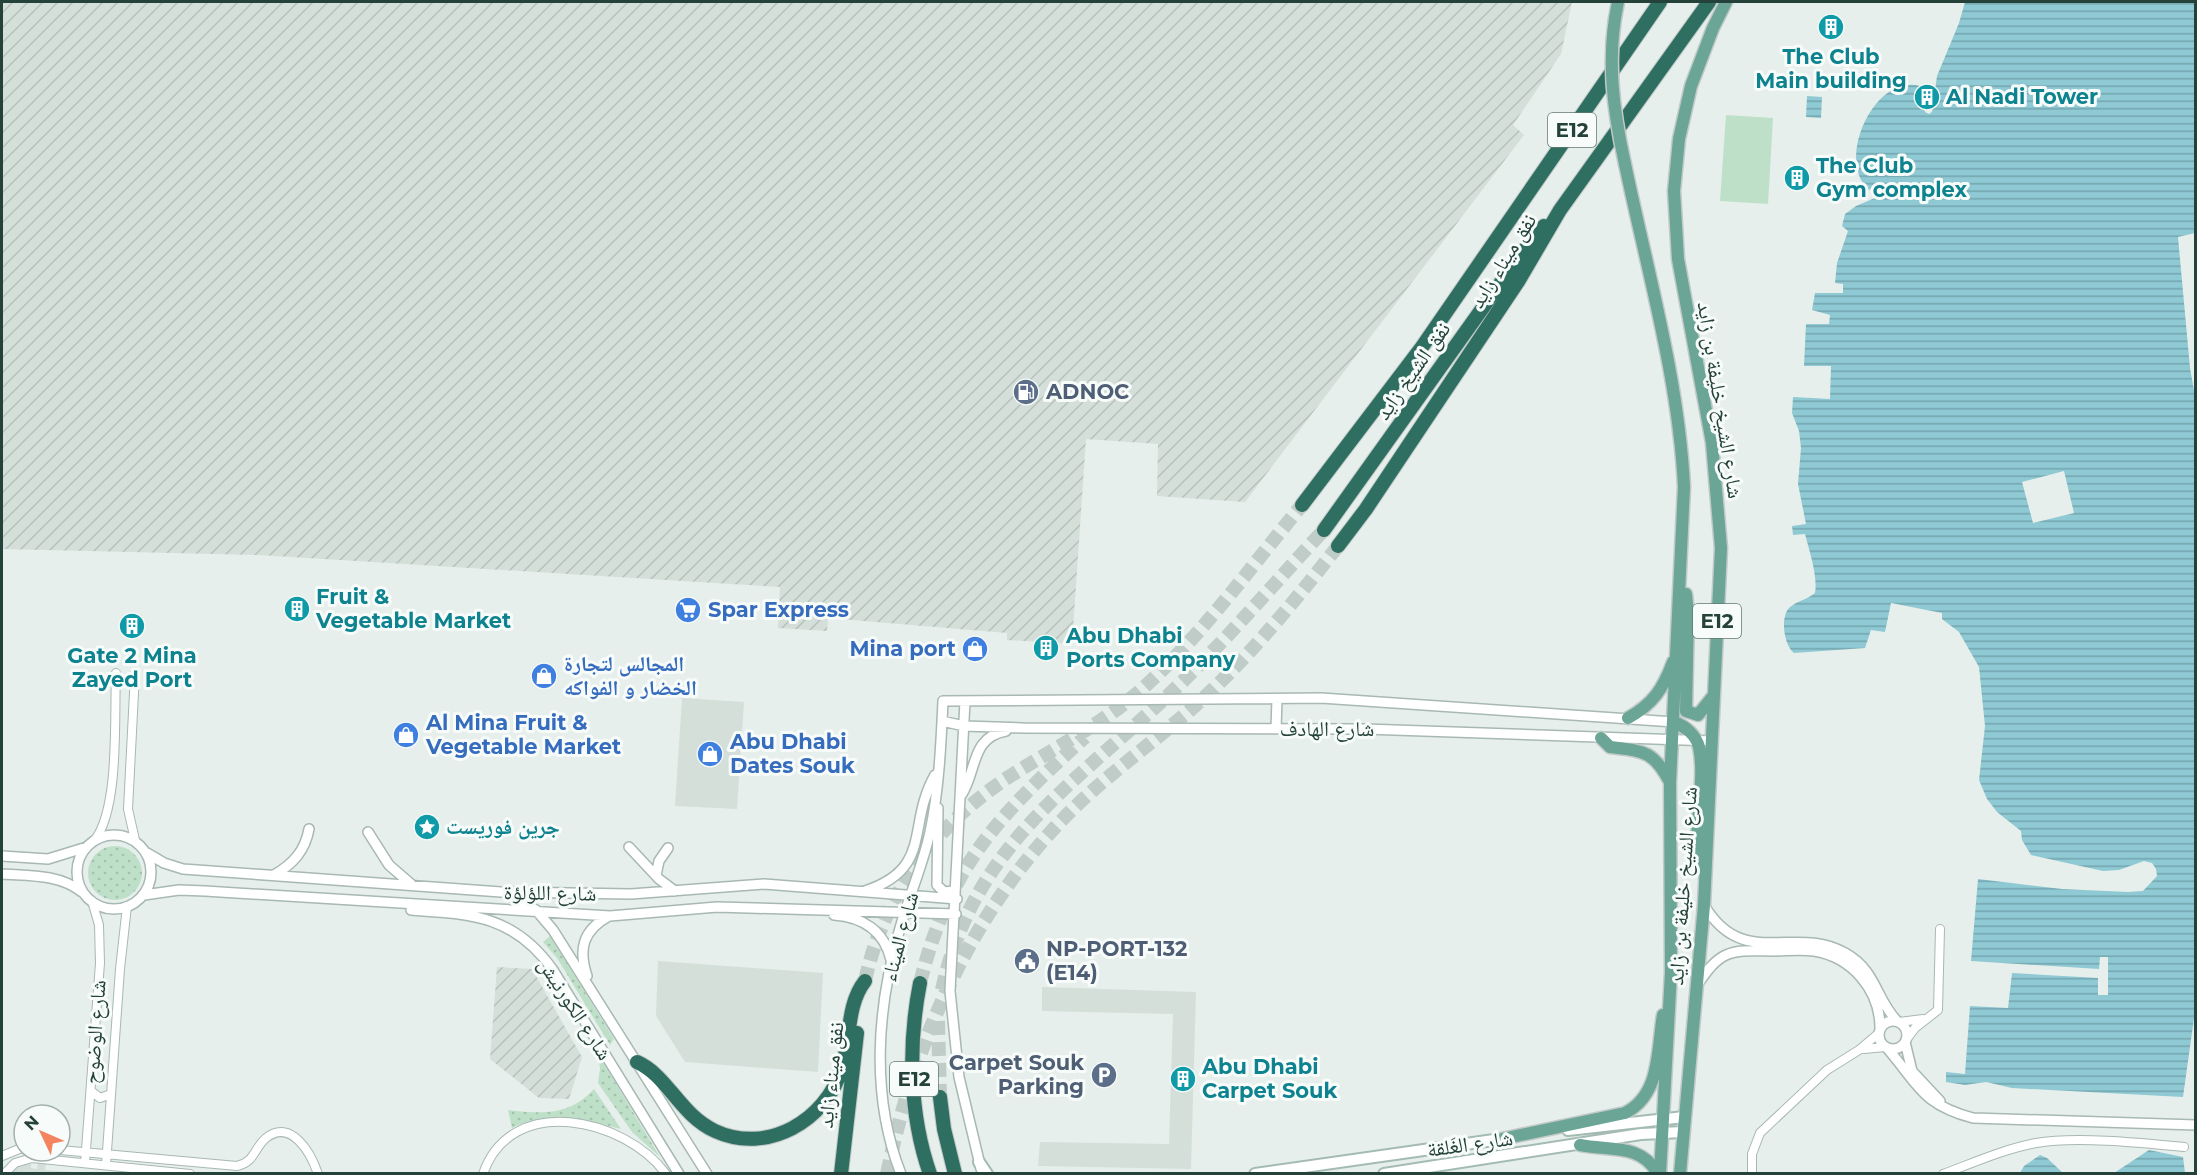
<svg xmlns="http://www.w3.org/2000/svg" width="2197" height="1175" font-family="Montserrat,'Noto Naskh Arabic',sans-serif">
	<style>
		.built { fill: #d4dfda }
		.industrial { fill: url(#industrial-furrows) }
		.grass { fill: url(#grass-dots) }
		.park { fill: #bfe0c8 }
		.water { fill: url(#water-rules); fill-rule: evenodd }
		.lines { fill: none; stroke-linecap: round; stroke-linejoin: round }
		.motorway-tunnel { stroke: #bfccc8; stroke-width: 14; stroke-dasharray: 14 7; stroke-linecap: butt }
		.minor-casing { stroke: #a8b8b2; stroke-width: 10 }
		.tertiary-casing { stroke: #a8b8b2; stroke-width: 12 }
		.secondary-casing { stroke: #a4bbb3; stroke-width: 14 }
		.primary-casing { stroke: #c2cac8; stroke-width: 15 }
		.motorway-casing { stroke: #c2cac8; stroke-width: 16 }
		.minor { stroke: #fff; stroke-width: 8 }
		.tertiary { stroke: #fff; stroke-width: 9 }
		.secondary { stroke: #fff; stroke-width: 10 }
		.primary { stroke: #6aa596; stroke-width: 12 }
		.motorway { stroke: #2f6f62; stroke-width: 14 }
		.primary-bridge-casing { stroke: #c2cac8; stroke-width: 15; stroke-linecap: butt }
		.primary-bridge { stroke: #6aa596; stroke-width: 12 }
		.labels { text-anchor: middle; stroke-width: 6; stroke-linejoin: round; paint-order: stroke }
		.shield { fill: #f7fbf9; stroke: #637a73; stroke-width: 1.5 }
		.shield-label { font-size: 20px; font-weight: bold; fill: #24423a }
		.culture-label { font-size: 21px; font-weight: bold; fill: #0d838f; stroke: #f7fbf9; text-anchor: start }
		.street-label { font-size: 21px; fill: #24423a; stroke: #f7fbf9 }
		.service-label { font-size: 21px; font-weight: bold; fill: #4e5e75; stroke: #f7fbf9; text-anchor: start }
		.shop-label { font-size: 21px; font-weight: bold; fill: #366cbe; stroke: #f7fbf9; text-anchor: start }
	</style>
	<defs>
		<pattern id="industrial-furrows" width="10" height="10" patternUnits="userSpaceOnUse" patternTransform="scale(1.5)"><rect width="10" height="10" fill="#d4dfda"/><path d="M-1 1l2-2M0 10L10 0M9 11l2-2" fill="none" stroke="#b6c1bc"/></pattern>
		<pattern id="grass-dots" width="8" height="8" patternUnits="userSpaceOnUse" patternTransform="scale(1.5)"><rect width="8" height="8" fill="#bfe0c8"/><path d="M2 2h.1M6 6h.1" fill="none" stroke="#a4c1ad" stroke-width="1.8" stroke-linecap="round"/></pattern>
		<pattern id="water-rules" width="6" height="5" patternUnits="userSpaceOnUse" patternTransform="scale(1.5)"><rect width="6" height="5" fill="#8ec9d4"/><path d="M0 2.5h6" fill="none" stroke="#74a5ad"/></pattern>
	</defs>
	<rect width="100%" height="100%" fill="#e6efeb"/>
	<path class="built" d="M682,698L744,702L737,809L675,806Z
		M658,961L823,973L818,1072L685,1062L656,1016Z
		M1042,987L1196,992L1191,1169L1038,1166L1040,1142L1169,1144L1173,1014L1042,1011Z
		M38,1161L46,1162L45,1170L88,1173L5,1174L24,1163L31,1164V1168L37,1169Z"/>
	<path class="industrial" d="M2,2H1572L1561,54L1513,125L1524,135L1245,502L1157,496L1158,444L1086,439L1072,644L1007,640V633L828,618L827,631L778,628L780,587L259,555L2,549Z
		M497,967L532,969L582,1057L569,1099L539,1098L490,1059Z"/>
	<path class="grass" d="M88 873a27 27 0 1 1 54 0a27 27 0 1 1-54 0Z
		M550,936L614,1039L610,1045L557,958L543,942Z
		M598,1054L660,1157L632,1132L598,1083L600,1069Z
		M594,1089L621,1129C583,1119 549,1110 512,1128L508,1110C543,1114 569,1116 594,1089Z"/>
	<path class="park" d="M1726,115L1773,118L1768,204L1720,201Z"/>
	<path class="water" d="M1965,2H2195V233L2178,237L2190,368L2196,402V1004L2183,1097L2012,1088L1986,1082L1965,1085L1946,1082V1072L1965,1074L1970,1006L2008,1008L2012,973L2098,978V995H2108V957H2100L2099,969L1971,961L1978,879L2062,889L2128,892L2143,891L2157,876L2156,869L2152,863L2144,861L2119,870L2103,871L2031,855L2022,840L2021,831L1997,812L1987,799L1979,780L1985,726L1979,667L1959,632L1942,619V613L1891,603L1885,632L1871,630L1865,648L1794,653C1784,645 1780,618 1789,608C1796,601 1807,600 1815,593C1818,576 1809,550 1805,534L1793,535L1792,526L1806,524L1798,484L1801,448L1799,431L1792,413L1793,397L1830,399L1831,366H1804L1806,324H1829L1830,315L1812,310L1815,293H1843V284L1835,283L1837,263L1848,231L1842,226L1845,214L1856,206L1889,192L1890,188L1884,184L1869,190C1835,161 1874,73 1920,86L1925,112L1929,114L1932,112L1937,76L1959,23ZM2064,471L2074,513L2033,523L2022,482Z
		M1807,96L1822,97L1821,118L1806,117Z
		M2149,1150L2183,1157L2185,1173H2114Z
		M2040,1155L2047,1158L2063,1173H2020L2024,1166Z"/>
	<g class="lines">
		<path class="motorway-tunnel" d="M865,981C883,897 933,828 1004,780C1047,752 1094,729 1134,696C1198,641 1249,569 1302,505
			M920,983C949,866 998,816 1085,737
			M942,990C973,842 1081,780 1181,683C1231,635 1276,581 1324,530
			M938,1021L940,1097
			M887,1174C913,1045 970,915 1062,820C1102,778 1152,744 1196,705C1249,657 1294,602 1338,546"/>
		<g class="minor-casing">
			<path id="minor" d="M135,840L128,809L135,674
				M94,841C120,809 114,716 116,673
				M1899,1022L1923,1019
				M1906,1040L1915,1028L1938,1010L1940,929
				M1864,1049L1885,1047
				M91,1091L100,1098L111,1094
				M60,1150L237,1166C255,1162 254,1148 266,1138C291,1118 311,1153 318,1174
				M2,1156L24,1147
				M85,1163L100,963L99,925L92,901
				M106,1165L120,969L127,906
				M4,1174L15,1163L32,1158L190,1174
				M483,1174C511,1092 625,1118 666,1174
				M1752,1174V1154L1760,1133L1827,1070L1859,1050L1879,1033
				M1943,1174C1973,1163 2004,1149 2036,1143C2076,1136 2143,1143 2184,1147"/>
		</g>
		<g class="tertiary-casing">
			<path id="tertiary" d="M965,701L950,991L959,1077L981,1169
				M942,721L964,726L1023,728L1365,729L1712,741
				M1276,729L1277,699
				M962,794C977,770 971,737 1006,731
				M938,808L937,885L944,892L953,891
				M368,832L389,865L411,884
				M77 872a37 37 0 1 1 74 0a37 37 0 1 1-74 0Z
				M629,847L659,879L675,891
				M147,853L164,863L183,869L501,892L631,894L764,884L957,899
				M2,856L48,859L87,847
				M2,874C30,876 59,874 82,892
				M274,875C293,864 305,851 309,829
				M656,875L659,861L668,848
				M865,891C934,868 906,826 935,775
				M506,894L536,910L553,930L707,1174
				M144,895L179,890L205,891L610,916L717,907L956,914
				M1704,905C1743,971 1795,924 1845,953C1877,971 1875,998 1897,1021
				M411,910C471,914 514,915 553,970L679,1174
				M834,915C862,917 884,930 891,960
				M587,976C578,949 583,930 609,916
				M1697,985C1705,974 1713,961 1726,955C1739,949 1757,951 1772,951C1786,951 1800,949 1814,951C1852,957 1880,990 1880,1028
				M1879 1035a14 14 0 1 1 28 0a14 14 0 1 1-28 0Z
				M1905,1042L1912,1071L1940,1101
				M1887,1048C1919,1085 1921,1104 1973,1118L2196,1125
				M901,1174C870,1095 877,1007 900,928C909,896 923,865 930,832C939,790 941,744 943,701L1321,698L1674,722"/>
		</g>
		<g class="secondary-casing">
			<path id="secondary" d="M1568,1130L1684,1117
				M979,1162L987,1174
				M1255,1174L1508,1138
				M1384,1174L1641,1134L1683,1132"/>
		</g>
		<g class="primary-casing">
			<path id="primary" d="M1625,164C1647,270 1679,380 1684,487L1670,783L1671,972L1660,1174
				M1686,594L1688,614L1686,711L1698,715L1714,695
				M1628,718C1653,704 1663,689 1673,662
				M1674,722C1685,726 1696,735 1699,747C1707,787 1690,828 1702,867
				M1601,738L1610,747C1643,751 1653,750 1670,782
				M1502,1139L1625,1113C1661,1095 1657,1050 1663,1015
				M1580,1145C1609,1151 1641,1143 1658,1174
				M1680,1174L1704,905L1721,548L1712,443L1678,259L1674,191L1679,139L1691,86L1713,28L1726,2"/>
		</g>
		<g class="motorway-casing">
			<path id="motorway" d="M1302,505L1422,347L1660,2
				M1324,530L1522,253L1544,226
				M1338,546L1366,509L1519,280L1560,210L1709,2
				M920,983C908,1044 909,1114 930,1174
				M637,1062C668,1076 680,1115 715,1131C767,1155 826,1121 842,1068C851,1040 846,1005 865,981
				M940,1097L944,1129L955,1174
				M841,1174L857,1033"/>
		</g>
		<use href="#minor" class="minor"/>
		<use href="#tertiary" class="tertiary"/>
		<use href="#secondary" class="secondary"/>
		<use href="#primary" class="primary"/>
		<use href="#motorway" class="motorway"/>
		<g class="primary-bridge-casing">
			<path id="primary-bridge" d="M1618,2C1606,57 1613,110 1625,164"/>
		</g>
		<use href="#primary-bridge" class="primary-bridge"/>
	</g>
	<defs>
		<g id="building-disc" transform="scale(1.35)"><circle r="9.5" fill="#0f9aa8" stroke="#f7fbf9"/><path d="M-4-6H4V6H1V3H-1V6H-4ZM-2.5-4.3h1.7v1.8h-1.7ZM.8-4.3h1.7v1.8H.8ZM-2.5-1h1.7V.8h-1.7ZM.8-1h1.7V.8H.8Z" fill="#fff"/></g>
		<g id="fuel-disc" transform="scale(1.35)"><circle r="9.5" fill="#5c6f8a" stroke="#f7fbf9"/><path d="M-5.5-6h7V0h2V4h1.3V-2.5L3-4.5l.8-.8L6-3V5H2.5V1h-1V6h-7ZM-4.2-4.7v3.2H.2V-4.7Z" fill="#fff"/></g>
		<g id="supermarket-disc" transform="scale(1.35)"><circle r="9.5" fill="#3f7fe0" stroke="#f7fbf9"/><path d="M-6-5.5h2.5l.6 2H6L4.5 2H-2.5L-4.4-4H-6ZM-1.5 3.2a1.3 1.3 0 1 0 .1 0ZM3 3.2a1.3 1.3 0 1 0 .1 0Z" fill="#fff"/></g>
		<g id="shop-disc" transform="scale(1.35)"><circle r="9.5" fill="#3f7fe0" stroke="#f7fbf9"/><path d="M-5-2.5h2.3a2.7 3.5 0 0 1 5.4 0H5L5.5 6h-11ZM-1.5-2.5h3a1.5 2.3 0 0 0-3 0Z" fill="#fff"/></g>
		<g id="sight-disc" transform="scale(1.35)"><circle r="9.5" fill="#0f9aa8" stroke="#f7fbf9"/><path d="M0-6L1.8-2.2L6-1.7L2.9 1.2L3.7 5.4L0 3.3L-3.7 5.4L-2.9 1.2L-6-1.7L-1.8-2.2Z" fill="#fff"/></g>
		<g id="civic-disc" transform="scale(1.35)"><circle r="9.5" fill="#5c6f8a" stroke="#f7fbf9"/><path d="M-.6-6.5H3V-4.5H.6V-3L4-1V1h2V6H-6V1h2V-1L-.6-3ZM-1.2 2.5V6h2.4V2.5Z" fill="#fff"/></g>
		<g id="parking-disc" transform="scale(1.35)"><circle r="9.5" fill="#5c6f8a" stroke="#f7fbf9"/><path d="M-3.5-5.5H1a3.5 3.5 0 0 1 0 7H-1V5.5H-3.5ZM-1-3.4V-.6H.8a1.4 1.4 0 0 0 0-2.8Z" fill="#fff"/></g>
	</defs>
	<g fill-rule="evenodd">
		<use href="#building-disc" x="1831" y="27"/>
		<use href="#building-disc" x="1927" y="97"/>
		<use href="#building-disc" x="1797" y="178"/>
		<use href="#fuel-disc" x="1026" y="392"/>
		<use href="#building-disc" x="297" y="609"/>
		<use href="#supermarket-disc" x="688" y="610"/>
		<use href="#building-disc" x="132" y="626"/>
		<use href="#building-disc" x="1046" y="648"/>
		<use href="#shop-disc" x="975" y="649"/>
		<use href="#shop-disc" x="544" y="676"/>
		<use href="#shop-disc" x="406" y="735"/>
		<use href="#shop-disc" x="710" y="754"/>
		<use href="#sight-disc" x="427" y="827"/>
		<use href="#civic-disc" x="1027" y="961"/>
		<use href="#parking-disc" x="1104" y="1075"/>
		<use href="#building-disc" x="1183" y="1079"/>
	</g>
	<g class="labels">
		<g class="shield">
			<rect x="1548" y="113" width="48" height="34" rx="4.5"/>
			<rect x="1693" y="604" width="48" height="34" rx="4.5"/>
			<rect x="890" y="1062" width="48" height="34" rx="4.5"/>
		</g>
		<g class="shield-label">
			<text x="1572" y="137">E12</text>
			<text x="1717" y="628">E12</text>
			<text x="914" y="1086">E12</text>
		</g>
		<g class="culture-label">
			<text x="1831" y="64" text-anchor="middle">The Club<tspan x="1831" dy="24">Main building</tspan></text>
			<text x="1946" y="104">Al Nadi Tower</text>
			<text x="1816" y="173">The Club<tspan x="1816" dy="24">Gym complex</tspan></text>
			<text x="316" y="604">Fruit &amp;<tspan x="316" dy="24">Vegetable Market</tspan></text>
			<text x="1066" y="643">Abu Dhabi<tspan x="1066" dy="24">Ports Company</tspan></text>
			<text x="132" y="663" text-anchor="middle">Gate 2 Mina<tspan x="132" dy="24">Zayed Port</tspan></text>
			<text x="446" y="834">جرين فوريست</text>
			<text x="1202" y="1074">Abu Dhabi<tspan x="1202" dy="24">Carpet Souk</tspan></text>
		</g>
		<g class="street-label">
			<text transform="translate(1503 261) rotate(-58)" y="7">نفق ميناء زايد</text>
			<text transform="translate(1413 371) rotate(-55)" y="7">نفق الشيخ زايد</text>
			<text transform="translate(1720 400) rotate(81)" y="7">شارع الشيخ خليفة بن زايد</text>
			<text x="1327" y="736">شارع الهادف</text>
			<text transform="translate(1683 886) rotate(-86)" y="7">شارع الشيخ خليفة بن زايد</text>
			<text transform="translate(550 893) rotate(1)" y="7">شارع اللؤلؤة</text>
			<text transform="translate(900 937) rotate(-75)" y="7">شارع الميناء</text>
			<text transform="translate(575 1009) rotate(57)" y="7">شارع الكورنيش</text>
			<text transform="translate(95 1032) rotate(-86)" y="7">شارع الوضوح</text>
			<text transform="translate(831 1075) rotate(-84)" y="7">نفق ميناء زايد</text>
			<text transform="translate(1470 1144) rotate(-8)" y="7">شارع الغَلقة</text>
		</g>
		<g class="service-label">
			<text x="1046" y="399">ADNOC</text>
			<text x="1046" y="956">NP-PORT-132<tspan x="1046" dy="24">(E14)</tspan></text>
			<text x="1084" y="1070" text-anchor="end">Carpet Souk<tspan x="1084" dy="24">Parking</tspan></text>
		</g>
		<g class="shop-label">
			<text x="708" y="617">Spar Express</text>
			<text x="956" y="656" text-anchor="end">Mina port</text>
			<text x="564" y="671">المجالس لتجارة<tspan x="564" dy="24">الخضار و الفواكه</tspan></text>
			<text x="426" y="730">Al Mina Fruit &amp;<tspan x="426" dy="24">Vegetable Market</tspan></text>
			<text x="730" y="749">Abu Dhabi<tspan x="730" dy="24">Dates Souk</tspan></text>
		</g>
	</g>
	<rect width="2197" height="1175" fill="none" stroke="#24423a" stroke-width="6"/>
	<g transform="translate(42 1133) rotate(314)"><circle r="28" fill="#f7fbf9" stroke="#a3b1ad" stroke-width="1.5"/>
	<path d="M0-4.5L10 22L0 15L-10 22Z" fill="#f4845f"/>
	<text y="-9" font-size="16" font-weight="bold" text-anchor="middle" fill="#24423a">N</text>
	</g>
</svg>
